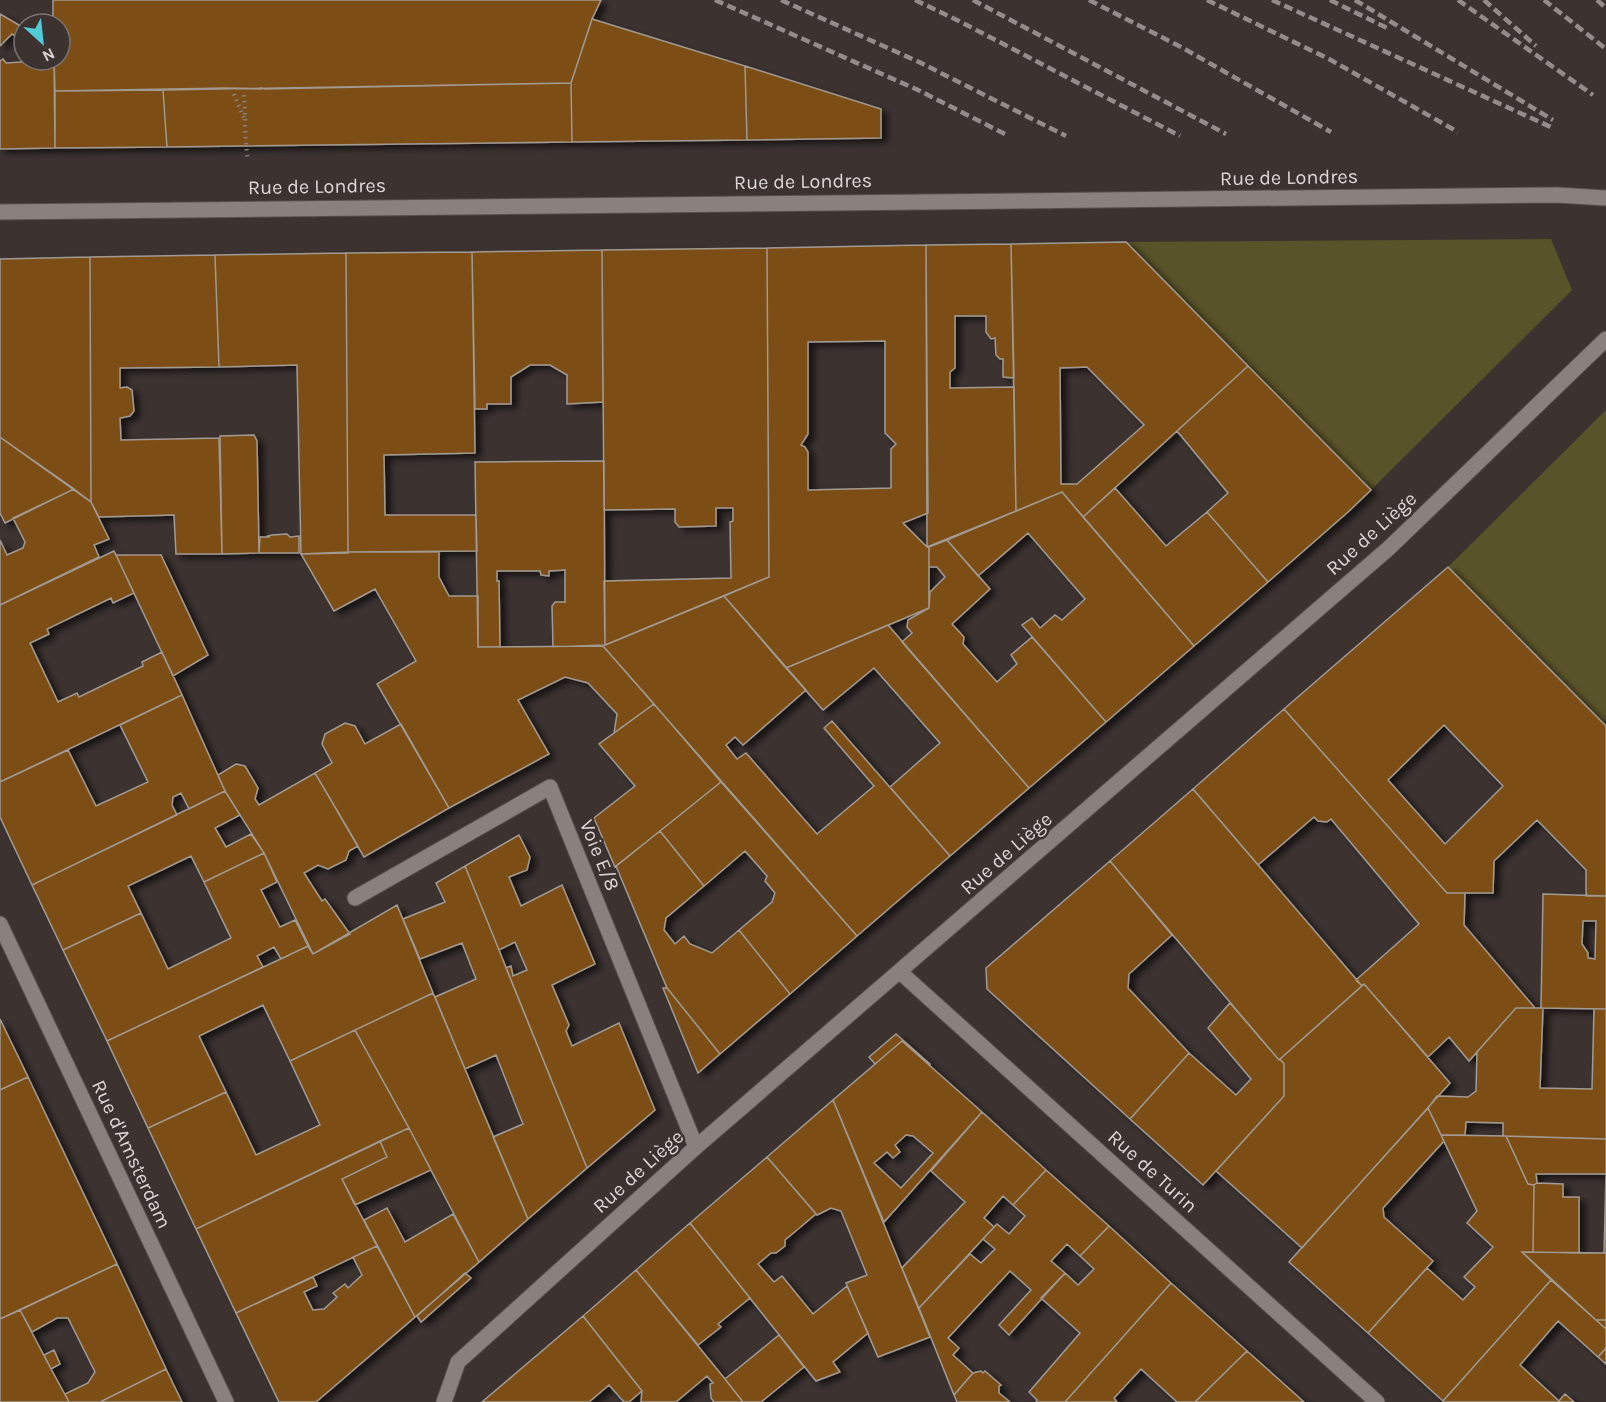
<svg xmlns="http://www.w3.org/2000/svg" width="1606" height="1402" font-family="Karla,sans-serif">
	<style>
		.green { fill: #595329 }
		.building { fill: #7d4d12; stroke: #a19a93; stroke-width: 1.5; fill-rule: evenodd; filter: url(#shadow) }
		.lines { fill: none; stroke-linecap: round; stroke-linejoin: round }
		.lane-casing { stroke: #564f4e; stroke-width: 17 }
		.street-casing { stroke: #564f4e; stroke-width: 17 }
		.secondary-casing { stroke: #564f4e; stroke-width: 17 }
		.path { stroke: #87807e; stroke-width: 4; stroke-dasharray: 1.5 4.5; stroke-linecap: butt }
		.lane { stroke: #8a807e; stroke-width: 15 }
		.street { stroke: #8a807e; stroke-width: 15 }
		.secondary { stroke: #8a807e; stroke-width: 15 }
		.rail { stroke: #938c8b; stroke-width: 4.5; stroke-dasharray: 9 4.5; stroke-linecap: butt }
		.labels { text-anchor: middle; stroke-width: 5; stroke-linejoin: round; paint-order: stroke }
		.street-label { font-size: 20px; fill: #dcd6d5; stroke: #3c3331 }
	</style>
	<defs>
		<filter id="shadow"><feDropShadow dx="6" dy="4" stdDeviation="3" flood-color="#0009"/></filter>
	</defs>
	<rect width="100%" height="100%" fill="#3c3331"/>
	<path class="green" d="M1551,239L1572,290L1371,490L1126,242Z
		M1606,410V726L1448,567Z"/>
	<path class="building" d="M53,0H601L592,19L571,83L265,89L261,88V89L226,88L55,91L54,60H60V24H53Z
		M0,14L24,28V41L12,34L0,46Z
		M592,19L745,66L747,140L572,142L571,83Z
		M3,59L6,63L54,60L55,148L0,149V61Z
		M745,66L881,109V138L747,140Z
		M571,83L572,142L167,147L163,90Z
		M163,90L167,147L55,148V91Z
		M1126,242L1248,366L1083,517L1062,492L1016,511L1011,244ZM1087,367L1144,425L1077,484H1061L1060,368Z
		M1011,244L1014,378L1003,377V359H1000L996,355L995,338L991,339L986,332V316H955V368L950,372V388L1014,387L1016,511L927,547L926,245Z
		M926,245L928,513L903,523L927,547H929V608L786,668L724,596L769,577L767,248ZM885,341V433L896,444L891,449V488L808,490V452L805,447L801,445L808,434V342Z
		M767,248L769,577L605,645L604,581L731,578L730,522L733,521V508H716V526L679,527L675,522V509L604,510L602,250Z
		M602,250L603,402L567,404V375L550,365H530L511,377V404H487V409H475L472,252Z
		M472,252L475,453L384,455L385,515H476L477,551L348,552L346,253Z
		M346,253L348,553L301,554L297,365L219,367L215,255Z
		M215,255L219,367L120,368V388L127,387L132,390L134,411L130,416L120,418L121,440L219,438L222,554H176L174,515L99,517L91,502L90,257Z
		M90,257L91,502L0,437V259Z
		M1248,366L1371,490L1348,512L1268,582L1207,512L1228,493L1177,431Z
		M254,435L257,441L259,553L222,554L220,436Z
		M0,437L74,489L5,523L0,513Z
		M604,461L605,645L553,647L552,606L555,602H565V570L549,571V576L541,575L540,571H497V581H499L500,647H478L475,462Z
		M1115,488L1166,546L1207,512L1268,582L1194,646L1083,517Z
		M74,489L91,502L109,539L94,545L99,557L0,605V540L7,555L23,548L25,542L13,518Z
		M1062,492L1194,646L1106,722L1022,625L1032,618L1040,628L1055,615L1062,620L1085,599L1028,533L978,576L947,540Z
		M287,534L290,537L299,536V553H259L260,537H269L268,536L272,535Z
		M947,540L990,589L952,624L964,637L963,644L997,682L1017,664L1011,655L1032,637L1106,722L1029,788L902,642L912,633L907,627L908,620L929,608L930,592L945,577L937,567H929V547Z
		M114,551L134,593L113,603L111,598L47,629L49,634L30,643L58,702L77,693L79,697L143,666L142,662L162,652L182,695L0,782V605Z
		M348,552H439V577L449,596H478V647L603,646L654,704L614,733L617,714L588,683L565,677L518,700L549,754L449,808L377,684L416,661L375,589L334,611L301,554Z
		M116,555H161L208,655L173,676Z
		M1448,567L1606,726V896H1586V870L1537,820L1494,861L1493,893H1447L1284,709ZM1444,725L1503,786L1445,844L1388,780Z
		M724,596L806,690L743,745L735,737L726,745L737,759L746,753L817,834L874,786L824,728L832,721L950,856L857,936L603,646Z
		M888,625L1029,788L950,856L890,787L940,743L874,668L823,710L786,668Z
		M182,695L225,791L189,809L181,793L173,797L172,805L177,815L32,885L0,817V782L68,750L96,806L148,782L120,725Z
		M654,704L721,782L615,867L594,818L635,786L599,744Z
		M1284,709L1447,893H1465L1464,925L1535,1008H1516L1469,1061L1449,1037L1428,1057L1364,984L1362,986L1356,980L1419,924L1331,819L1327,822L1318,821L1314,817L1258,865L1193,789Z
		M345,723L355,726L365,744L401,724L449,808L364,857L315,773L332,763L322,744L325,734Z
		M236,764L245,766L258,788L255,799L259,805L315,773L358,846L349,851L346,860L328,869L318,865L304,873L322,901L325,899L350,934L313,954L264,853L225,791L218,775Z
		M721,782L857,936L790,994L739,930L772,902L775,893L765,881L767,876L745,851L704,886L660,831Z
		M1193,789L1362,986L1279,1060L1110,861Z
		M225,791L240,815L215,828L226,847L251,834L264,853L204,882L191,856L128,886L141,913L63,950L32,885Z
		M660,831L704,886L666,918L664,930L675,944L684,936L690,944L712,953L739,930L790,994L720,1054L667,988L616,866Z
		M519,835L530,857L527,870L509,877L521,906L562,885L595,964L552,985L569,1025L566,1031L572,1046L619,1023L655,1110L587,1168L506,968L511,966L513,976L527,970L515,942L499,950L465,866Z
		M264,853L277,882L261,890L280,927L295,920L308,946L281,959L274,947L257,956L263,967L107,1041L63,950L141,913L168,969L231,938L204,882Z
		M1110,861L1172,935L1129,974L1128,988L1189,1053L1130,1119L987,989L986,968Z
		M465,866L587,1168L528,1219L493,1137L523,1124L496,1055L465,1069L435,997L476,979L462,943L420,959L403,919L445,902L436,883Z
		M1543,894L1606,896V1009L1541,1008ZM1583,921H1596L1595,959L1588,958V953L1582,944Z
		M397,905L433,993L290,1061L263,1005L199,1036L226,1092L148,1128L107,1041L308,946L313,954Z
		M1364,984L1450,1083L1302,1248L1216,1171L1284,1096V1064L1280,1059Z
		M663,988H667L720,1054L698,1073Z
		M433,993L528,1219L479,1262L409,1128L355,1030Z
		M1230,1003L1279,1060L1280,1059L1284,1064V1096L1203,1185L1130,1119L1189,1053L1236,1095L1251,1079L1208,1028Z
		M1516,1008H1543L1540,1088L1592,1089L1594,1009H1606V1139L1503,1136V1123L1466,1122L1465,1135H1441L1428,1108L1437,1096L1468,1097L1476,1091L1477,1052Z
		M0,1019L28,1077L0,1090Z
		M355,1030L409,1128L196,1229L148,1128L226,1092L256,1155L320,1125L290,1061Z
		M896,1034L930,1064V1065L902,1041L875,1064L869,1057Z
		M902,1041L982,1112L884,1222L833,1100ZM906,1135L913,1136L933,1153L901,1188L874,1163L887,1152L893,1158L900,1152L895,1145Z
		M28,1077L117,1264L0,1319V1090Z
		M833,1100L930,1337L878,1357L846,1283L867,1275L841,1211L831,1208L817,1215L767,1157Z
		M1428,1108L1444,1141L1383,1208L1384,1217L1433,1261L1368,1333L1289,1262Z
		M982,1112L1046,1170L1013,1205L1003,1196L984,1218L994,1227L919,1308L902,1268L965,1202L931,1171Z
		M409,1128L431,1170L355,1205L342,1179L387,1157L380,1141Z
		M1441,1135L1506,1136L1528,1184L1534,1185L1533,1252H1522L1551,1280L1443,1401L1368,1333L1427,1268L1463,1300L1475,1287L1464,1277L1493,1247L1467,1223L1477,1211Z
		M1506,1136L1606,1139V1253H1604L1606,1174H1536L1537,1183L1534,1185L1528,1184Z
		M380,1141L387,1157L342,1179L377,1246L236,1313L196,1229Z
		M767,1157L816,1214L785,1240V1246L776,1253H771L758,1264L774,1282L782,1276L813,1314L847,1286L868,1333L833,1362L840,1372L816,1381L690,1223Z
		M1046,1170L1109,1226L1080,1256L1067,1244L1051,1261L1065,1273L1009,1335L999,1325L1031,1290L1010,1271L948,1338L959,1348L953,1355L973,1373L954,1395L919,1308L970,1254L981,1263L995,1249L983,1239L997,1224L1009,1234L1025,1216L1013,1205Z
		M1537,1183L1563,1184V1197H1579V1253L1533,1252L1534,1185Z
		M387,1208L405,1242L453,1214L479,1262L415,1317L364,1220Z
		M690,1223L750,1298L718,1324L721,1327L698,1345L636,1270Z
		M1109,1226L1171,1283L1065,1402H1036L1037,1400L1029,1392L1080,1333L1041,1298L1065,1273L1078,1285L1094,1269L1080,1256Z
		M377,1246L415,1317L316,1402H279L236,1313L313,1277L317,1286L304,1292L313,1310L324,1309L337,1297L333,1293L345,1284L348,1288L362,1275L353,1257Z
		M1522,1252L1606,1253V1320H1596Z
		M117,1264L166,1369L100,1402H69L65,1394L88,1383L95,1372L68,1318H57L32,1332L20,1310Z
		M636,1270L725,1379L743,1402H714L711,1398L710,1384L713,1383L707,1376L676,1402H641L642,1391L583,1316Z
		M465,1273L471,1278L421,1322L417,1316Z
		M1551,1280L1606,1329V1348L1598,1357L1558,1321L1520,1365L1559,1401L1558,1402H1444L1443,1401Z
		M1171,1283L1247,1351L1195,1402H1177L1141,1369L1114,1398L1117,1402H1065Z
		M20,1310L51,1369L69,1402H0V1319Z
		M583,1316L642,1391L629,1402H624L609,1385L589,1402H482Z
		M1596,1320H1606V1329Z
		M779,1335L804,1367L761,1402H743L725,1379Z
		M1606,1348V1364L1598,1357Z
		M54,1350L60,1364L51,1369L44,1355Z
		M1247,1351L1284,1384L1304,1402H1195Z
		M166,1369L182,1402H100Z
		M981,1371L983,1373L985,1371L1001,1385L999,1386V1393L1010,1402H957L954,1395L973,1373Z
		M1565,1394L1574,1402H1558Z"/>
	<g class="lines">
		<g class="lane-casing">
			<path id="lane" d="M355,898L550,787L696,1147"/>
		</g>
		<g class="street-casing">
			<path id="street" d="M0,924L226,1402
				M900,972L1377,1402
				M444,1402L458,1362L696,1147L1389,548L1606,339"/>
		</g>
		<g class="secondary-casing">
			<path id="secondary" d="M0,212L1557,195L1606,198"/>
		</g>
		<path class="path" d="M234,94L245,121
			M244,95C246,116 244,139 248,160"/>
		<use href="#lane" class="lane"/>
		<use href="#street" class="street"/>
		<use href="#secondary" class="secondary"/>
		<path class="rail" d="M715,0L918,90L1005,134
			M781,0L919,62L1066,136
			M915,0L959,21L1180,136
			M973,0L1226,134
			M1089,0L1181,47L1331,132
			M1207,0L1329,59L1458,132
			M1272,0L1553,128
			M1330,0L1387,28
			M1355,0L1553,120
			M1458,0L1593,95
			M1484,0L1536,46
			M1544,0L1606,49
			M1597,0L1606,8"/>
	</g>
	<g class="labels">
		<g class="street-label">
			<text transform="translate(1289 177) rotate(-1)" y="7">Rue de Londres</text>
			<text transform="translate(803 181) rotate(-1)" y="7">Rue de Londres</text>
			<text transform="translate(317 186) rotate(-1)" y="7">Rue de Londres</text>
			<text transform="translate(1371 533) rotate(-42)" y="7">Rue de Liège</text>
			<text transform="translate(1006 853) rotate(-41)" y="7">Rue de Liège</text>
			<text transform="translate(600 855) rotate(68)" y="7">Voie E/8</text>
			<text transform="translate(132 1154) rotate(65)" y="7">Rue d'Amsterdam</text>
			<text transform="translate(638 1171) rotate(-42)" y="7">Rue de Liège</text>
			<text transform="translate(1153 1171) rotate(42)" y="7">Rue de Turin</text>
		</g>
	</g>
	<g transform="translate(42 42) rotate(153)"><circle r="28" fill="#3c3331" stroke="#7c7473" stroke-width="1.5"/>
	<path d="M0-4.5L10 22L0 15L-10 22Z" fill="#52cbd9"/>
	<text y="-9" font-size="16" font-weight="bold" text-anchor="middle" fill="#dcd6d5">N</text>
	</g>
</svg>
